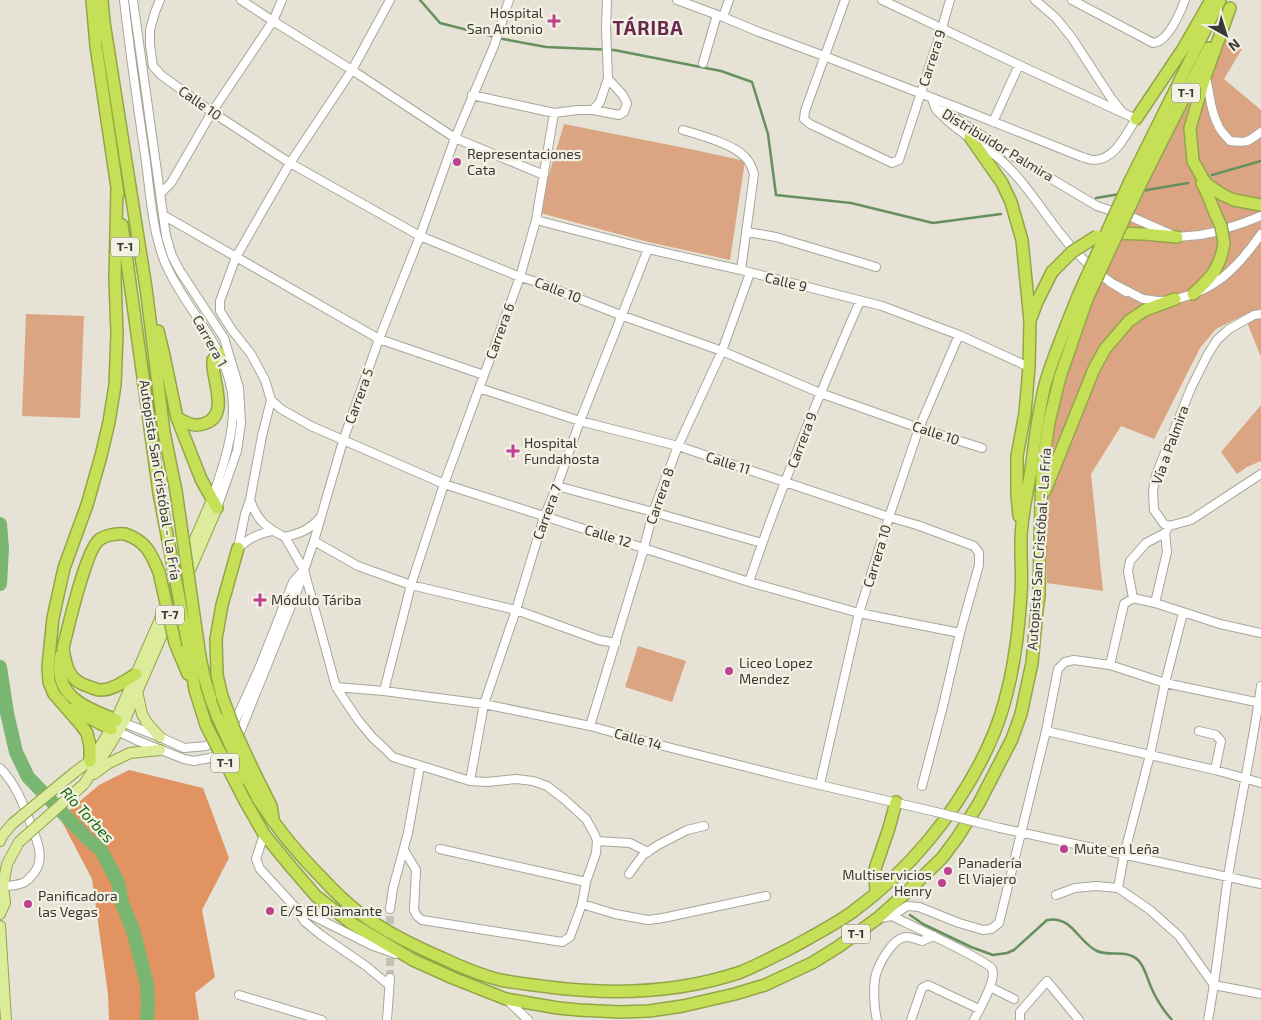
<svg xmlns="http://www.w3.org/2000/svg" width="1261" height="1020" font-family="'Exo 2',sans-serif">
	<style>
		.green { fill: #dba584 }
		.forest { fill: #e19361 }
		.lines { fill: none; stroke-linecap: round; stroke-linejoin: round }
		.stream { stroke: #66905e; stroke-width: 2.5 }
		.river { stroke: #79b671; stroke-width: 14 }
		.minor-tunnel { stroke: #c3c1b5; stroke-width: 8; stroke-dasharray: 8 4; stroke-linecap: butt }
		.minor-casing { stroke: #a8a699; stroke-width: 10 }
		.major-casing { stroke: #94a549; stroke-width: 12 }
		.highway-casing { stroke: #94a549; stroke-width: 14 }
		.minor { stroke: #fff; stroke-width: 8 }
		.major { stroke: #dcec9a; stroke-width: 10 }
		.highway { stroke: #c5e056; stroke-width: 11 }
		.minor-bridge-casing { stroke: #a8a699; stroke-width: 10; stroke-linecap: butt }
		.major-bridge-casing { stroke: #94a549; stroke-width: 12; stroke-linecap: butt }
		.highway-bridge-casing { stroke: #94a549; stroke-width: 14; stroke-linecap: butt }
		.minor-bridge { stroke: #fff; stroke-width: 8 }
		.major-bridge { stroke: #dcec9a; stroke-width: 10 }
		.highway-bridge { stroke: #c5e056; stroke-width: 11 }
		.poi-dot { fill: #be4190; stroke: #f3f1e3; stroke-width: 2 }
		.labels { text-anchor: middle; stroke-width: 4.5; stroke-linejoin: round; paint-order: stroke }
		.shield { fill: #f3f1e3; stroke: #717067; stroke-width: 1 }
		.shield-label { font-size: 12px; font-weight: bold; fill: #393832 }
		.poi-label { font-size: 14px; fill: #393832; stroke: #f3f1e3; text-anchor: start }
		.street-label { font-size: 14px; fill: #393832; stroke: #f3f1e3 }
		.water-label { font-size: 15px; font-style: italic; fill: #14690a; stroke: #f3f1e3 }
		.district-label { font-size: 19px; font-weight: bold; letter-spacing: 1px; fill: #67294f; stroke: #f3f1e3 }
	</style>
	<rect width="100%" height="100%" fill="#e6e3d6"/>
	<path class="green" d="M1218,36L1242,49L1224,79L1261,110V357L1244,315L1216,329L1200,348L1154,439L1121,426L1091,474L1103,591L1047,583V512L1053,432L1073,353L1101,278L1139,201L1178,117Z
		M564,124L690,149L745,161L730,260L648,242L540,213L548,178Z
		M26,314L84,316L80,418L22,416Z
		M1261,405V461L1247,467L1237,474L1221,452Z
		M638,646L686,661L672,702L625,687Z"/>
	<path class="forest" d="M129,770L203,788L229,858L202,910L215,977L195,993L199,1020H109L108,994L92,879L60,818L99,785Z"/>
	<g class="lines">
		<path class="stream" d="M420,0L440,23L503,39L546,47L614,50L721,71L752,82L768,134L776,195L851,203L933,223L1001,214
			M1212,175L1261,161
			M1141,191L1188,183
			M1096,198L1120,194
			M910,915L923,924L971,947L993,955L1007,953L1014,950L1047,920C1072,915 1078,942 1097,951C1110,957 1127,949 1138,960C1145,967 1147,978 1151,987C1156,999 1164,1011 1172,1020"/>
		<path class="river" d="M0,524L2,548L0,584
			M0,667L7,713L16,752L28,777L88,839L101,850L118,882L122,903L133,930L147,984L148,1005L147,1020"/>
		<path class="minor-tunnel" d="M390,936V909
			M390,978V947"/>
		<g class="minor-casing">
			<path id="minor" d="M124,0C130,54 138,108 146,162C149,185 151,210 156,233C159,245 162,258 168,269C189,314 231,351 233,404C234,437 222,469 212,499
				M133,0L166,236L172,256L180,271L224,338L239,388L241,423L237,451L217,508
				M160,0L155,12L150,30V45L153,66L161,75L212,112L290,163L420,236L520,277L534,281L623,316L722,351L820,393L919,428L982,448
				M241,0L273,21L352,70L455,138L544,175
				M677,0L723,17L759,32L824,56L956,107L1082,157C1086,158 1090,160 1094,160C1115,160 1126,134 1136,119L1019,65L882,0
				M845,0L805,111L804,119L810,124L892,163L899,160L942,28L950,0
				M1035,0L1056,18L1072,38L1111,98L1122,112
				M1072,0L1153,43C1168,42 1180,13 1185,0
				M723,17L729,0
				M703,63L717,15
				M1206,78C1210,94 1210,110 1218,125C1220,131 1226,136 1230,141C1247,143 1248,142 1261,132
				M472,95L554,113L578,110H593L600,102L608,78L606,27L607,0
				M932,98C933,101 934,106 936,109C939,113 943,116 947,120C964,136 985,146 1002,161C1025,182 1041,209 1060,233C1078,257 1100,277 1126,292L1110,282L1143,299C1148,299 1154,301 1159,301C1182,301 1212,288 1229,272C1241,261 1252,247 1261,234
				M938,109L946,112L1008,153L1097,206L1134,218L1177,237L1200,235L1215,232L1243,223L1261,216
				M593,110L619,115L624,112L627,103L622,94L608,79
				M993,122L1019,65
				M683,130C700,135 733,144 745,157C750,162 752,167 754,174L741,270
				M161,193L171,183L212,112L273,21L282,0
				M163,215L379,339L484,375
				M536,220L648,249L741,270L882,306L959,335L1029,367
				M747,232L776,237L876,267
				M1261,314L1254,315L1229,329L1217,340L1208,354L1191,388L1156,475L1153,491L1154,510L1164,524L1169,526L1191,520L1261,474
				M479,388L580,421L678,446L889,517L917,525L974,546L979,553V565L960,633L943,706L922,786
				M271,400L281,409L311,426L444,484L749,582L859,613L960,633
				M557,486L653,512L762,543
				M250,500C257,520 266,528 285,537
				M285,537L304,570L336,687L358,720L373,738L384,748L393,757L470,781L487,782L516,779L533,781L547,786L564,799L586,819L595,835L597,841L596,853L586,882L582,904L570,937L562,942L422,920L417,916L414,910L416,870L404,850
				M285,537C301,533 309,530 320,518
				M314,541L358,566L411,585L516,610L599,640L616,643
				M238,548L245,514L250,500L262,436L271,400L265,380L251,354L232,330L220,311V301L236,257L290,163L352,70L390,0
				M238,548C250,538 257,534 272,531
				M749,582C781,486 820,393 860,301
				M1133,598L1155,603L1220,624L1261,633
				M1133,598L1128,571L1130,561L1146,543L1165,533L1169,526
				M1155,603L1167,552L1165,533
				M1110,665L1124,604L1133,598
				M336,687L384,691L484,704L590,726L648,742L794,779L936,812
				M384,691L411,585L444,484L520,277L536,220L554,113
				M119,721L160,737L184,748L206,746L222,736L233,724L238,715L260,666L293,582L301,573
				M590,726L644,548L653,512L678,446L722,351L750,273
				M115,730L136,740L184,759L194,761L210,758L223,752
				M1046,731L1215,770L1261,783
				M1199,731L1216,735L1221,741L1215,770
				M237,739L241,730L299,586L304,570L314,541L343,441L379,339L420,236L455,138L494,46L509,0
				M0,768C15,783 23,803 30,822C36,838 46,858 34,873C31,877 27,881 23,883C17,885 10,886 3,886
				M470,781L484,704L516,610L544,517L557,486L580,421L648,249
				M820,784L859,613L889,517L919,428L959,335
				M1000,828L1261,884
				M264,834L256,859L260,869L295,907L371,945L396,954
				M597,841L630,843L648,852
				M440,849L586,882
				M629,874L643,855L658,845L687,830L704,826
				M1118,888L1124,855L1150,755L1165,683L1183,613
				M1056,895L1075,888L1096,886L1118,888L1150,910L1179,936L1214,985L1261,994
				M582,904L615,914L648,920L663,918L766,896
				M296,909L305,922L321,935L366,966L389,985
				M390,909L393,888L408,833L420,766
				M892,916C906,923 988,961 992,969C997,980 979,1010 974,1020
				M880,918L892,916L907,906L919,907L959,923L983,930L991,929L999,923L1046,731L1058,669L1065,662L1074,660L1110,665L1165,683L1261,703
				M990,987L1014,999
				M239,995L322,1020
				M506,999L528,1020
				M387,1020L390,978
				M877,1020C874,1008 873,986 876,974C880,962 893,937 907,937C911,937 918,940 922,941L934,936
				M911,1020L922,988L928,985L979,1009
				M1020,1020V1012L1047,981L1079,1020
				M1208,1020C1217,973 1221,925 1228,877C1238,813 1252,750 1261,686"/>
		</g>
		<g class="major-casing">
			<path id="major" d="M137,691L142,714L147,723L160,737
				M75,772L90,761L103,742L116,720L212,500
				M94,774L109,763L130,753L160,750
				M84,784L110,745L124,722L217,508
				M0,841L2,836L12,824
				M0,914L5,903L3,886L7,864L19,842
				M0,926L6,1020"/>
		</g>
		<g class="highway-casing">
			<path id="highway" d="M92,0L96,46L118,194
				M102,0L104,22L146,288L164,432L176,491
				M1230,8L1205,77L1190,128L1193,161L1203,179L1209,186L1223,195L1234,200L1261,205
				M1136,119L1183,49L1211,0
				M970,137L1002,183L1011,202L1022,240L1030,321L1029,367L1025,413L1017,456V494L1019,516
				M1130,181L1220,0
				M1202,183L1207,193L1215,213
				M1139,187L1209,48
				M122,225L159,493
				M1109,233L1144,234L1177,237
				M1193,294C1212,277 1220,268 1224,243
				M1031,318L1037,302L1052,272
				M158,331L163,351L177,418L201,479L217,508
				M177,418C187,423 195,428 206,423C228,415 214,383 213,366V360L219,353
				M1045,491L1094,369L1105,349L1129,321L1145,310L1175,299
				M175,643L188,674
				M198,643C201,669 208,694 218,718
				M188,645L195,690L206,725
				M61,655C52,696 85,707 116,720
				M136,674C127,680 113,690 101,690C97,690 93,688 90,687C69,681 66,668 63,648C68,628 86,550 99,540C105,535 118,533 125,534C146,541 151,553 159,572
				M222,696L217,675L216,639L222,605L238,548
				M72,709L111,729
				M90,761V746L87,733L81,725L54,694L49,682L48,666L53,618L64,568L87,505L101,456L109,422L115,385L117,334L115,279L117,187
				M254,772L271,806L273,818
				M246,779C267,816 292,848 322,878C333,890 344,901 357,911C383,931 412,945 442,958C461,967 480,975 500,980C516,983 533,985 549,987C612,995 679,993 741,972C758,965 775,956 791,948C811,937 832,926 851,913C909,871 956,814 987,749C1010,702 1018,646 1021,594C1023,571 1019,547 1022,525C1024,506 1028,488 1031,470C1035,439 1038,411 1046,381C1055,352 1067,324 1078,296
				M245,801L264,834L291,867L316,896L351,923L413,960L453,978L506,999L558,1008L579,1010L620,1012L649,1011L683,1006L735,994L765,985L812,963L838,947L878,918L907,892L942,858L957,838L979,803L1012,739L1021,714L1032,663L1037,610L1039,596L1040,539L1042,471L1049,422L1060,377L1087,299
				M876,893L875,869L889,828L896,802"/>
		</g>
		<use href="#minor" class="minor"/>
		<use href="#major" class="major"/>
		<use href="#highway" class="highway"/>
		<g class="minor-bridge-casing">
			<path id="minor-bridge" d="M936,812L1000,828"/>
		</g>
		<g class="major-bridge-casing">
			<path id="major-bridge" d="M12,824L75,772
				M19,842L84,784"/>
		</g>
		<g class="highway-bridge-casing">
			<path id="highway-bridge" d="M1215,213L1221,226L1224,243
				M1052,272L1072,252L1097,236
				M1078,296L1130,181
				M1087,299L1139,187
				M176,491L198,643
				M159,493L188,645
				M159,572L175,643
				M222,696L234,729L254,772
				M218,718L246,779
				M206,725L245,801"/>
		</g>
		<use href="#minor-bridge" class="minor-bridge"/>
		<use href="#major-bridge" class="major-bridge"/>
		<use href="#highway-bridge" class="highway-bridge"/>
	</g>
	<g class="poi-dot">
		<path d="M551.5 13.5h5v5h5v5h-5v5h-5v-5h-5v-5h5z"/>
		<circle cx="457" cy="162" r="5"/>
		<path d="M510.5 443.5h5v5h5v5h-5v5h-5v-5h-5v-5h5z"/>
		<path d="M257.5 592.5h5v5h5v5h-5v5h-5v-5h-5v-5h5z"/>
		<circle cx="729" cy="671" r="5"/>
		<circle cx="1064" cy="849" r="5"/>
		<circle cx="948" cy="871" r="5"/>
		<circle cx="942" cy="883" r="5"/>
		<circle cx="28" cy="904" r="5"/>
		<circle cx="270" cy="911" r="5"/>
	</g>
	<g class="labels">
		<g class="shield">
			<rect x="1172" y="83.5" width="28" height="19" rx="4"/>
			<rect x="111" y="237.5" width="28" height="19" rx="4"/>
			<rect x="156" y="605.5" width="28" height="19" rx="4"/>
			<rect x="211" y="753.5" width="28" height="19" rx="4"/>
			<rect x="842" y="924.5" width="28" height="19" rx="4"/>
		</g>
		<g class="shield-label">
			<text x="1186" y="97">T-1</text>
			<text x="125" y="251">T-1</text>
			<text x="170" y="619">T-7</text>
			<text x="225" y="767">T-1</text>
			<text x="856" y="938">T-1</text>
		</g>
		<g class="poi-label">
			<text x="543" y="18" text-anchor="end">Hospital<tspan x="543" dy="16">San Antonio</tspan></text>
			<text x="467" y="159">Representaciones<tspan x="467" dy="16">Cata</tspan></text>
			<text x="524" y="448">Hospital<tspan x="524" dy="16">Fundahosta</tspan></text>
			<text x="271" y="605">Módulo Táriba</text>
			<text x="739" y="668">Liceo Lopez<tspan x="739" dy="16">Mendez</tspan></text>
			<text x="1074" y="854">Mute en Leña</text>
			<text x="958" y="868">Panadería<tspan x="958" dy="16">El Viajero</tspan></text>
			<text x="932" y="880" text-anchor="end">Multiservicios<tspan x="932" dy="16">Henry</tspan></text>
			<text x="38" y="901">Panificadora<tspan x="38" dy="16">las Vegas</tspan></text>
			<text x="280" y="916">E/S El Diamante</text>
		</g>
		<g class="street-label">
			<text transform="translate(932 58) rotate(-72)" y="5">Carrera 9</text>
			<text transform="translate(200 103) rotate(35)" y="5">Calle 10</text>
			<text transform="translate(998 145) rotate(31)" y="5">Distribuidor Palmira</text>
			<text transform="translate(786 282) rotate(14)" y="5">Calle 9</text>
			<text transform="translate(558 290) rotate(21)" y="5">Calle 10</text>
			<text transform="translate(500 331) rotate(-70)" y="5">Carrera 6</text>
			<text transform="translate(210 341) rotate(61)" y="5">Carrera 1</text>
			<text transform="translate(359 396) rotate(-70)" y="5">Carrera 5</text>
			<text transform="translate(936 433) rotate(18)" y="5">Calle 10</text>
			<text transform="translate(802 440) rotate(-69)" y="5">Carrera 9</text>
			<text transform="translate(1170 445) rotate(-70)" y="5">Vía a Palmira</text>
			<text transform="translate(728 463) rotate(18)" y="5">Calle 11</text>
			<text transform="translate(160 480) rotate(81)" y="5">Autopista San Cristóbal - La Fría</text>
			<text transform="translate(660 496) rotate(-71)" y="5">Carrera 8</text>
			<text transform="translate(547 512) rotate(-70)" y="5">Carrera 7</text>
			<text transform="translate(608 536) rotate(17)" y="5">Calle 12</text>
			<text transform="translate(1039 549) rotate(-86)" y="5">Autopista San Cristóbal - La Fría</text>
			<text transform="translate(877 556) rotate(-73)" y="5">Carrera 10</text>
			<text transform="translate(638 739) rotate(15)" y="5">Calle 14</text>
		</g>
		<g class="water-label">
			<text transform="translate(87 815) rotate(47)" y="5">Río Torbes</text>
		</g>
		<g class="district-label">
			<text x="648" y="35">TÁRIBA</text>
		</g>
	</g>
	<g transform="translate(1226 35) rotate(141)" stroke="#f3f1e3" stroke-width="4" paint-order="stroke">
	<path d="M0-4L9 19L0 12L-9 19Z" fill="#393832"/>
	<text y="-8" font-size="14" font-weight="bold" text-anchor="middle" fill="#393832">N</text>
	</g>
</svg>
